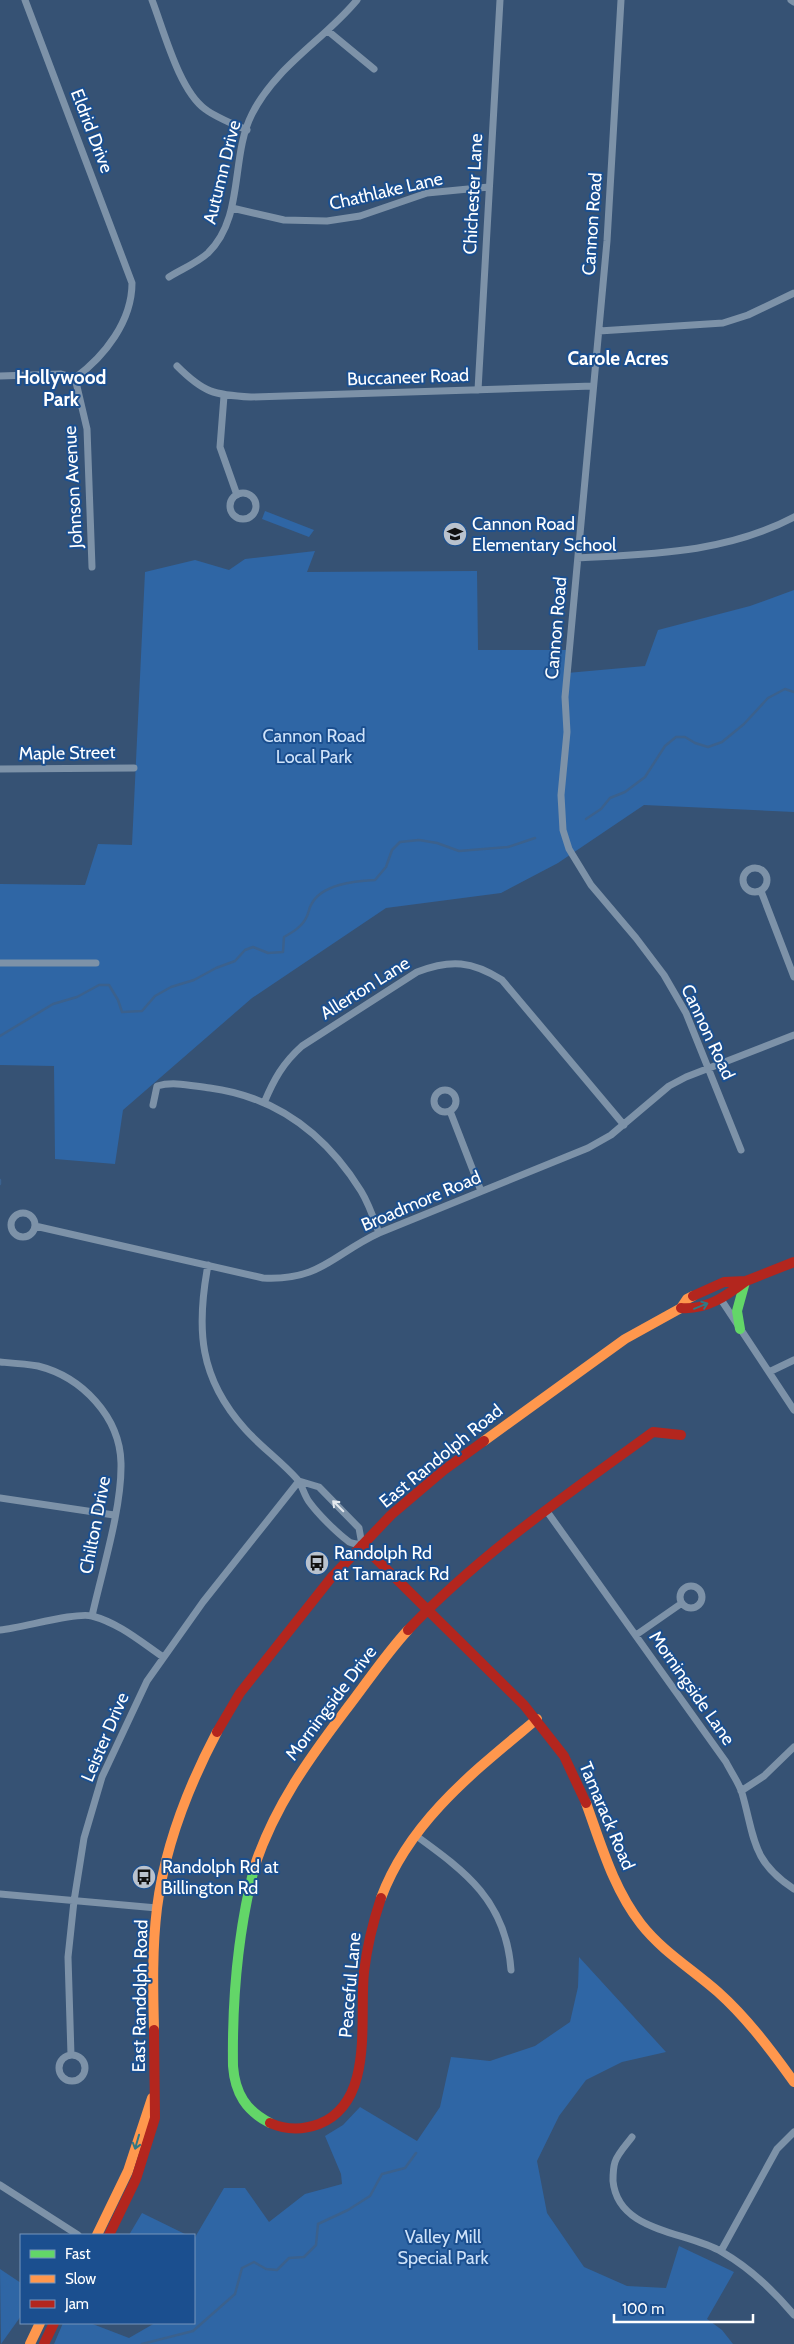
<svg xmlns="http://www.w3.org/2000/svg" width="794" height="2344" font-family="Cabin,sans-serif">
	<style>
		.green { fill: #2f66a5 }
		.lines { fill: none; stroke-linecap: round; stroke-linejoin: round }
		.stream { stroke: #3b618d; stroke-width: 2.5 }
		.street { stroke: #7d92a8; stroke-width: 7 }
		.fast { stroke: #63d668; stroke-width: 10 }
		.slow { stroke: #ff974d; stroke-width: 10 }
		.jam { stroke: #b3261e; stroke-width: 10 }
		.oneway { stroke: #317883 }
		.oneway2 { stroke: #e5e9ee }
		.labels { text-anchor: middle; stroke-width: 4; stroke-linejoin: round; paint-order: stroke }
		.street-label { font-size: 18px; fill: #fff; stroke: #1b4f8f }
		.poi-label { font-size: 18px; fill: #fff; stroke: #1b4f8f; text-anchor: start }
		.park-label { font-size: 18px; fill: #cfe3fa; stroke: #1b4f8f }
		.neighbourhood-label { font-size: 19px; font-weight: bold; fill: #fff; stroke: #1b4f8f }
	</style>
	<rect width="100%" height="100%" fill="#365274"/>
	<path class="green" d="M265,511L314,530L309,537L262,519Z
		M315,551L307,572L477,571L478,650H568L567,673L645,666L658,630L750,606L794,590V812L644,805L558,863L501,893L386,908L252,998L123,1110L115,1164L55,1159L54,1066L0,1065V884L85,885L98,844L132,845L145,572L195,560L229,570L245,559Z
		M579,1957L666,2052L622,2062L586,2080L559,2116L537,2161L547,2213L584,2267L627,2286L666,2288L679,2246L734,2272L707,2319L722,2330L733,2344H54L63,2323H90L129,2338L155,2323H194V2239L224,2188H245L269,2222L305,2194L342,2184L341,2174L325,2136L343,2125L360,2107L417,2141L440,2107L451,2057L490,2061L535,2046L570,2022L578,1987Z
		M142,2213L187,2235H129Z
		M0,2269L21,2283V2316L1,2344Z"/>
	<g class="lines">
		<path class="stream" d="M586,819L601,809L610,798L625,792L645,777L665,746L676,737H685L695,743L708,747L722,742L744,724L768,698L785,689L794,692
			M0,1036L53,1004L77,997L99,985H109L118,1000L122,1012L142,1011L155,996L171,987L194,980L216,968L235,961L245,950L253,947L268,953L283,952L284,937C293,932 303,926 307,916C309,912 309,908 311,905C321,884 355,881 375,880L386,867L392,850L400,842L419,840L437,843L459,851L508,847L535,838
			M0,1180V1184
			M142,2344L193,2331L235,2294L242,2268L254,2262L266,2269L277,2270L289,2258L304,2257L316,2245L318,2224L348,2210L370,2196L382,2174L405,2168L416,2153"/>
		<path class="street" d="M25,0L132,283C132,321 105,356 75,378
			M152,0C164,31 179,90 205,109C217,118 233,124 247,130
			M621,0L607,241L565,697L567,732L561,795L563,830L569,849L591,885L636,938L664,975L686,1013L741,1150
			M791,0L794,2
			M328,31L374,69
			M232,208L284,220L327,221L360,216L427,193L489,187
			M169,277C182,269 197,263 208,253C245,217 230,157 252,114C276,66 324,40 357,0
			M599,331L723,323L748,315L794,293
			M177,366C204,393 214,395 251,397L593,386
			M0,376L61,374L75,378
			M75,378L87,429L92,567
			M478,390L500,0
			M224,396L220,447L237,495
			M230 506a13 13 0 1 1 26 0a13 13 0 1 1-26 0Z
			M578,558C652,554 726,553 794,517
			M0,769L134,768
			M743 880a12 12 0 1 1 24 0a12 12 0 1 1-24 0Z
			M761,891L794,977
			M0,963H96
			M434 1101a11 11 0 1 1 22 0a11 11 0 1 1-22 0Z
			M264,1103C274,1079 283,1063 302,1046L417,972C451,959 472,961 502,980L624,1125
			M153,1105L157,1086C174,1081 192,1086 210,1088C277,1097 326,1135 361,1191C369,1204 374,1219 379,1233
			M450,1111L481,1191
			M11 1225a12 12 0 1 1 24 0a12 12 0 1 1-24 0Z
			M35,1226L263,1278C321,1281 333,1254 379,1233L588,1148L611,1135L669,1086L686,1077L794,1035
			M208,1265C196,1329 199,1378 245,1429C261,1447 281,1461 297,1479C303,1486 304,1496 310,1503C318,1514 337,1533 348,1541C351,1544 358,1544 362,1545L359,1528L319,1487L299,1481
			M720,1298L794,1410
			M0,1362C12,1363 26,1364 38,1366C82,1377 120,1417 121,1463C122,1508 102,1571 92,1616
			M769,1372L794,1360
			M0,1498L114,1515
			M546,1510L726,1762C731,1772 739,1783 742,1793C755,1838 751,1861 794,1889
			M680 1597a11 11 0 1 1 22 0a11 11 0 1 1-22 0Z
			M0,1630C22,1628 75,1612 92,1616C119,1623 141,1642 163,1657
			M636,1635L682,1603
			M741,1791L764,1776L794,1747
			M415,1835C466,1872 506,1901 511,1970
			M0,1894L157,1908
			M59 2068a13 13 0 1 1 26 0a13 13 0 1 1-26 0Z
			M71,2055L68,1957L74,1901L84,1838L102,1777L147,1681L203,1602L299,1481
			M632,2137C627,2144 618,2153 615,2162C613,2168 613,2174 613,2181C618,2233 687,2231 722,2252C750,2268 773,2290 794,2315
			M0,2185L78,2235
			M721,2251L777,2149L794,2132"/>
		<path class="fast" d="M740,1329L737,1311L745,1282
			M255,1865C238,1930 232,1998 233,2066C235,2093 246,2111 270,2123"/>
		<path class="slow" d="M484,1441L625,1339L681,1308L687,1299L693,1296
			M586,1803C601,1844 613,1888 641,1924C662,1951 692,1969 718,1992C747,2018 771,2050 794,2082
			M255,1865C275,1806 308,1760 345,1711C366,1684 385,1655 408,1630
			M381,1898C410,1820 476,1770 537,1719
			M154,2030C153,1989 152,1949 157,1908C165,1845 188,1787 217,1732
			M97,2235L128,2171L152,2098
			M30,2344L40,2323"/>
		<path class="jam" d="M693,1296L724,1282L746,1281L794,1262
			M681,1308C707,1310 726,1296 746,1281
			M362,1545L524,1705L564,1756L586,1803
			M408,1630C481,1553 568,1494 653,1432L681,1435
			M217,1732L240,1693L331,1578L391,1515L444,1470L484,1441
			M270,2123C286,2130 303,2130 319,2124C375,2102 359,2019 364,1972C367,1947 373,1922 381,1898
			M109,2235L136,2179L155,2118L154,2030
			M44,2344L54,2323"/>
	</g>
	<defs><path id="oneway-shaft" d="M-6 0H5M1.5-3L5.5 0L1.5 3" fill="none" stroke-width="1.6" stroke-linecap="round" stroke-linejoin="round" transform="scale(1.25)"/></defs>
	<g class="oneway">
		<use href="#oneway-shaft" transform="translate(701 1306) rotate(-22)"/>
		<use href="#oneway-shaft" transform="translate(137 2142) rotate(106)"/>
	</g>
	<use class="oneway2" href="#oneway-shaft" transform="translate(338 1506) rotate(-135)"/>
	<defs>
		<g id="school-disc" transform="scale(1.25)"><circle r="9.5" fill="#b9c2ce" stroke="#1b4f8f"/><path d="M0-5L7-2L0 1L-7-2ZM-4 1L0 2.5L4 1V4Q0 6-4 4Z" fill="#111"/></g>
		<g id="bus-disc" transform="scale(1.25)"><circle r="9.5" fill="#b9c2ce" stroke="#1b4f8f"/><path d="M-5-6H5V4H4V6H2V4H-2V6H-4V4H-5ZM-3.5-4V0h7V-4ZM-3.5 1.2v1.5H-2V1.2ZM2 1.2v1.5H3.5V1.2Z" fill="#111"/></g>
	</defs>
	<g fill-rule="evenodd">
		<use href="#school-disc" x="455" y="534"/>
		<use href="#bus-disc" x="317" y="1563"/>
		<use href="#bus-disc" x="144" y="1877"/>
	</g>
	<g class="labels">
		<g class="street-label">
			<text transform="translate(92 131) rotate(69)" y="6">Eldrid Drive</text>
			<text transform="translate(222 172) rotate(-76)" y="6">Autumn Drive</text>
			<text transform="translate(386 191) rotate(-13)" y="6">Chathlake Lane</text>
			<text transform="translate(473 194) rotate(-87)" y="6">Chichester Lane</text>
			<text transform="translate(592 224) rotate(-86)" y="6">Cannon Road</text>
			<text transform="translate(408 377) rotate(-2)" y="6">Buccaneer Road</text>
			<text transform="translate(73 487) rotate(-93)" y="6">Johnson Avenue</text>
			<text transform="translate(556 628) rotate(-85)" y="6">Cannon Road</text>
			<text transform="translate(67 753) rotate(-1)" y="6">Maple Street</text>
			<text transform="translate(365 988) rotate(-32)" y="6">Allerton Lane</text>
			<text transform="translate(708 1032) rotate(65)" y="6">Cannon Road</text>
			<text transform="translate(421 1201) rotate(-23)" y="6">Broadmore Road</text>
			<text transform="translate(441 1456) rotate(-39)" y="6">East Randolph Road</text>
			<text transform="translate(95 1525) rotate(-79)" y="6">Chilton Drive</text>
			<text transform="translate(692 1688) rotate(55)" y="6">Morningside Lane</text>
			<text transform="translate(331 1703) rotate(-53)" y="6">Morningside Drive</text>
			<text transform="translate(105 1737) rotate(-67)" y="6">Leister Drive</text>
			<text transform="translate(607 1816) rotate(67)" y="6">Tamarack Road</text>
			<text transform="translate(350 1985) rotate(-85)" y="6">Peaceful Lane</text>
			<text transform="translate(140 1996) rotate(-89)" y="6">East Randolph Road</text>
		</g>
		<g class="poi-label">
			<text x="472" y="530">Cannon Road<tspan x="472" dy="21">Elementary School</tspan></text>
			<text x="334" y="1559">Randolph Rd<tspan x="334" dy="21">at Tamarack Rd</tspan></text>
			<text x="162" y="1873">Randolph Rd at<tspan x="162" dy="21">Billington Rd</tspan></text>
		</g>
		<g class="park-label">
			<text x="314" y="742">Cannon Road<tspan x="314" dy="21">Local Park</tspan></text>
			<text x="443" y="2243">Valley Mill<tspan x="443" dy="21">Special Park</tspan></text>
		</g>
		<g class="neighbourhood-label">
			<text x="618" y="365">Carole Acres</text>
			<text x="61" y="384">Hollywood<tspan x="61" dy="22">Park</tspan></text>
		</g>
	</g>
	<rect x="20" y="2234" width="175" height="90" fill="#1b4f8f" stroke="#7695bc"/>
	<rect x="30" y="2250" width="25" height="8" fill="#63d668" stroke="#7695bc"/>
	<text x="65" y="2259" font-size="15" fill="#ffffff">Fast</text>
	<rect x="30" y="2275" width="25" height="8" fill="#ff974d" stroke="#7695bc"/>
	<text x="65" y="2284" font-size="15" fill="#ffffff">Slow</text>
	<rect x="30" y="2300" width="25" height="8" fill="#b3261e" stroke="#7695bc"/>
	<text x="65" y="2309" font-size="15" fill="#ffffff">Jam</text>
	<path d="M614 2314v8h139v-8" fill="none" stroke="#ffffff" stroke-width="2.5"/>
	<text x="622" y="2314" font-size="15" fill="#ffffff" stroke="#1b4f8f" stroke-width="4" paint-order="stroke">100 m</text>
</svg>
